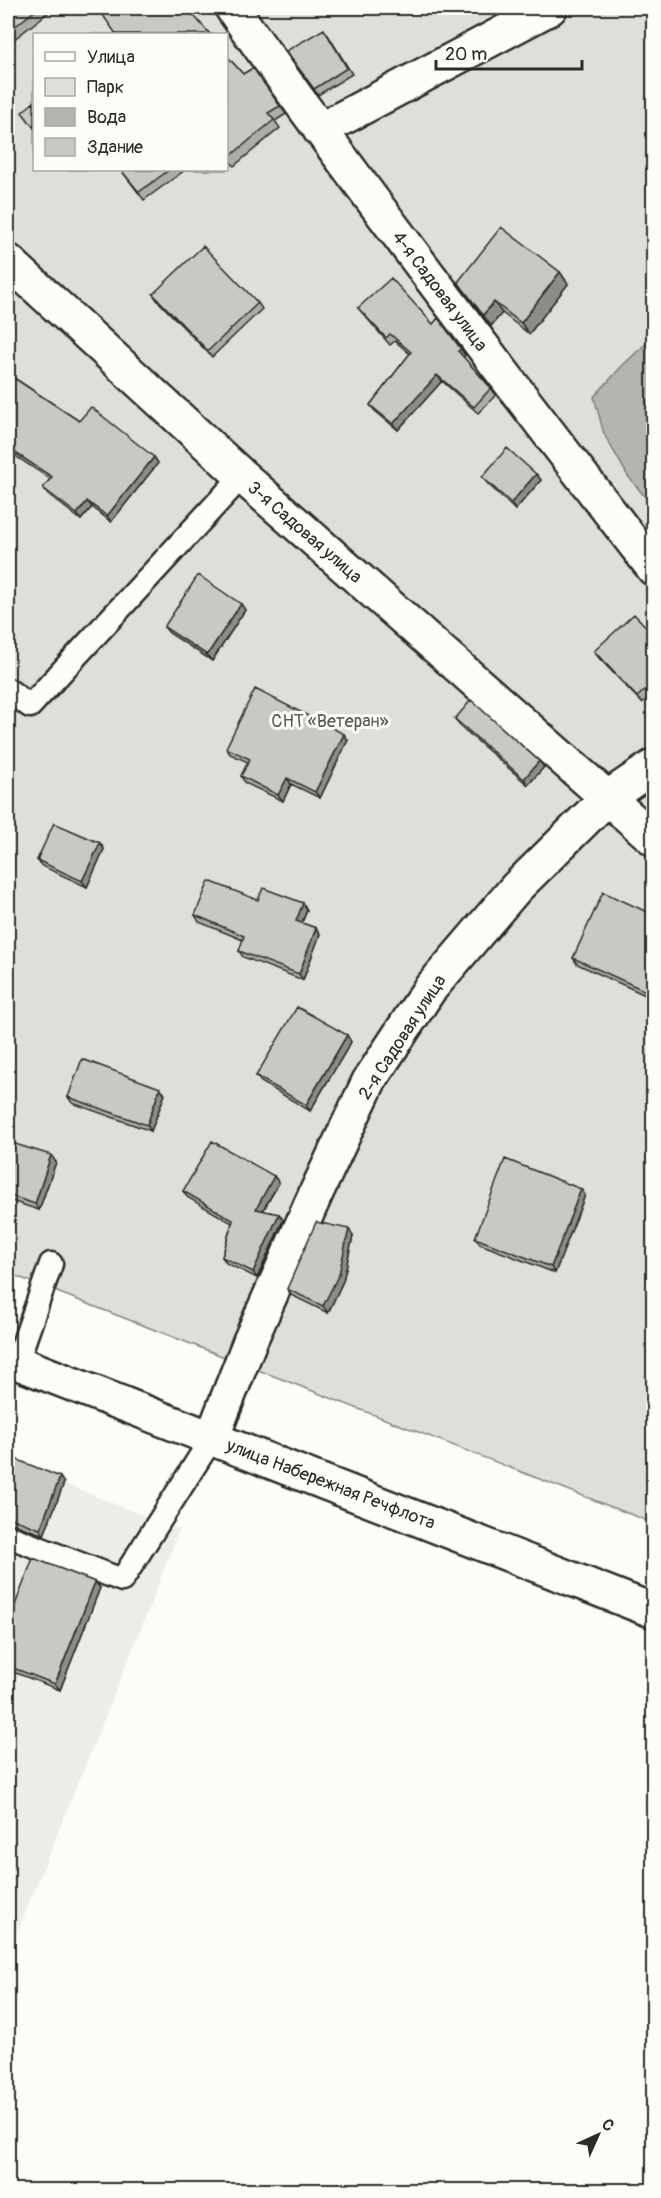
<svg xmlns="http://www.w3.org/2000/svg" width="661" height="2198" font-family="Pangolin,sans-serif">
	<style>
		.built { fill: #edece8 }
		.green { fill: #dfdeda; stroke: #858482; stroke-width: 1.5; fill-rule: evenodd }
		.water { fill: #b5b4b1; stroke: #7e7d7b; stroke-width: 1.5 }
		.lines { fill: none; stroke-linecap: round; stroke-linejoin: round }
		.service-casing { stroke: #2b2b2b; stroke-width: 27 }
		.minor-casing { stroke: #2b2b2b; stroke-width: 38 }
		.service { stroke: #fdfcf7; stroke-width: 22 }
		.minor { stroke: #fdfcf7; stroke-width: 33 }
		.wall { fill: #adaca9; stroke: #2b2b2b; stroke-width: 1.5 }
		.shaded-wall { fill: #8d8c89; stroke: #2b2b2b; stroke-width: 1.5 }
		.building { fill: #c9c8c4; stroke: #2b2b2b; stroke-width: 1.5 }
		.labels { text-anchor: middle; stroke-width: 6; stroke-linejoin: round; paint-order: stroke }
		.street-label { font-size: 18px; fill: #2b2b2b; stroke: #fdfcf7 }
		.park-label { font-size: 18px; fill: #585857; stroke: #fdfcf7 }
	</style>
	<rect width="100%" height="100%" fill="#fdfcf7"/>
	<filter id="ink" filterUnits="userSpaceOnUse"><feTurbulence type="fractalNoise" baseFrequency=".0167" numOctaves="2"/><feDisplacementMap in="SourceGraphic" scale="12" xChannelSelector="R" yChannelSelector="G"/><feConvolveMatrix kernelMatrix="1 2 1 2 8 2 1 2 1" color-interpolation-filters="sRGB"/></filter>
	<g filter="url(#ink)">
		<path class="built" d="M8,1461L179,1530L150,1606L8,1955Z"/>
		<path class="green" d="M8,8H653V1523L8,1273ZM34,34H226V170H34Z"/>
		<path class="water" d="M653,337V507L628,476L604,434L594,397L622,366Z"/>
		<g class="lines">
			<g class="service-casing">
				<path id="service" d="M8,690L30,706L242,476
					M17,1362L51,1264
					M8,1536L122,1580L212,1438"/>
			</g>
			<g class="minor-casing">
				<path id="minor" d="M232,8C368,198 510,384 654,569
					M320,130L550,8
					M8,261L242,476L654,839
					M8,1359L654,1611
					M212,1438L250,1341L317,1191L369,1081L429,990L516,888L607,798L654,766"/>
			</g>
			<use href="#service" class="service"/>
			<use href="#minor" class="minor"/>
		</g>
		<path class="wall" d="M8,8H54L8,44Z
			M328,35L352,74L318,95L286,51Z
			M226,55L243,74L253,68L286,114L275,121L280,128L234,166L226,157Z
			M121,170H185L144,200Z
			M560,272L568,284L529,334L502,313L491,326L458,282Z
			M153,294L258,303L262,309L212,357L157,300Z
			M358,308L433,324L465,355L463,357L491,388L496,395L478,413L442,381L398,430L375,411L370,405L410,354L395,341L390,345Z
			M8,374L79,421L154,457L158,463L111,522L92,507L81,520L48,494L43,488L50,479L8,451Z
			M536,474L541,480L515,510L487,483L482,477Z
			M241,604L245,610L212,661L169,633L164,627Z
			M654,635V693L642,703L598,657L594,651Z
			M455,719L539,761L544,767L528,785L459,725Z
			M348,740L320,798L291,784L283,801L245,783L241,776L248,762L230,754L226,748Z
			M100,843L104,849L87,887L42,866L37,860Z
			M258,900L303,903L307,910L302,923L316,928L320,934L303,980L243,957L239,951L243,940L199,922L195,915Z
			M654,915V996L652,998L577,964L573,958Z
			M347,1035L351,1042L310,1111L261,1082L256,1076Z
			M165,1094L151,1131L72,1103L68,1097Z
			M56,1162L39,1210L8,1200V1165Z
			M274,1176L279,1183L263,1211L279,1214L283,1220L257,1278L226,1263L222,1257L232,1223L187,1197L183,1191Z
			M581,1189L585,1195L555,1273L480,1244L475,1238Z
			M349,1229L353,1236L343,1281L328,1313L291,1295L287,1289Z
			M8,1456L64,1483L44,1535L8,1522Z
			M95,1582L100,1588L60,1690L8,1670V1612L12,1613Z"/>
		<path class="shaded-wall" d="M560,272L568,284L529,334L521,323Z
			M494,302L502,313L491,326L483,315Z
			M461,349L465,355L463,358L458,351Z
			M437,375L442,381L398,430L393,424Z
			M154,457L158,463L111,522L107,516Z
			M536,474L541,480L515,510L511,503Z
			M87,501L92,507L81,520L77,514Z
			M241,604L245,610L212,661L207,655Z
			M344,734L348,740L320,798L315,792Z
			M539,761L544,767L528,785L524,779Z
			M287,778L291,784L283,801L278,795Z
			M100,843L104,849L87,887L82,881Z
			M303,903L307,910L300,927L296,921Z
			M316,928L320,934L303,980L299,974Z
			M654,980V996L652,998L648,992Z
			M347,1035L351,1042L310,1111L306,1105Z
			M160,1088L165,1094L151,1131L147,1125Z
			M51,1155L56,1162L39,1210L35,1204Z
			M274,1176L279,1183L260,1215L256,1209Z
			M581,1189L585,1195L555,1273L551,1267Z
			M279,1214L283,1220L257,1278L253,1272Z
			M349,1229L353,1236L343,1281L328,1313L323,1306Z
			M60,1477L64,1483L44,1535L40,1529Z
			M95,1582L100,1588L60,1690L55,1684Z"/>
		<path class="building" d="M8,8H38L8,32Z
			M98,8H187L210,34H116Z
			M324,29L347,68L314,89L286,51Z
			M226,55L243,74L253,68L280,106L268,113L274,120L228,158L226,155Z
			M34,102V128L22,112Z
			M121,170H169L139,192Z
			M501,227L560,272L521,323L494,302L483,315L458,282Z
			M203,246L258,303L208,351L153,294Z
			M391,278L433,324L438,318L461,349L458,351L491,388L474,407L437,375L393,424L370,405L411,352L390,334L386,338L358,308Z
			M8,374L79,421L91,407L154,457L107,516L87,501L77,514L43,488L52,477L8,448Z
			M507,448L536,474L511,503L482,477Z
			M198,575L241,604L207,655L164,627Z
			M634,614L654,635V682L637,697L594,651Z
			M255,689L344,734L315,792L287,778L278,795L241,776L250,759L226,748Z
			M471,700L539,761L524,779L455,719Z
			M54,823L100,843L82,881L37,860Z
			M209,881L258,900L263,888L303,903L296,921L316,928L299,974L239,951L244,936L195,915Z
			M603,892L654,915V980L648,992L573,958Z
			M297,1007L347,1035L306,1105L256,1076Z
			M82,1059L160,1088L147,1125L68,1097Z
			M212,1141L274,1176L256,1209L279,1214L253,1272L222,1257L233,1220L183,1191Z
			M15,1144L51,1155L35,1204L8,1195V1165Z
			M505,1159L581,1189L551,1267L475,1238Z
			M316,1222L349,1229L339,1274L323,1306L287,1289Z
			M8,1456L60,1477L40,1529L8,1517Z
			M33,1558L95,1582L55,1684L8,1666V1612L12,1613Z"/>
	</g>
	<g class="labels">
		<g class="street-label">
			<text transform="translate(440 291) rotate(53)" y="6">4-я Садовая улица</text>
			<text transform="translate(305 532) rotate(41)" y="6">3-я Садовая улица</text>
			<text transform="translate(402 1037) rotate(-57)" y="6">2-я Садовая улица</text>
			<text transform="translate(331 1484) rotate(21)" y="6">улица Набережная Речфлота</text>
		</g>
		<g class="park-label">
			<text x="330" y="727">СНТ «Ветеран»</text>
		</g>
	</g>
	<rect width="661" height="2198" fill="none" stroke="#fdfcf7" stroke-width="30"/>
	<rect x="15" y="15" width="631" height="2168" fill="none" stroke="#2b2b2b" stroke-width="2" filter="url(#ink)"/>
	<rect x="33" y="33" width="195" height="138" fill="#fdfcf7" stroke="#a9a8a5" stroke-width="1.5"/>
	<rect x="45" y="52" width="30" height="9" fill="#fdfcf7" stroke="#a9a8a5" stroke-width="1.5"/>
	<text x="87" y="63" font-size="18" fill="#2b2b2b">Улица</text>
	<rect x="45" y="78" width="30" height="18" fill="#dfdeda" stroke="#a9a8a5" stroke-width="1.5"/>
	<text x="87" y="93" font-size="18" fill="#2b2b2b">Парк</text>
	<rect x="45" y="108" width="30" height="18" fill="#b5b4b1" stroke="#a9a8a5" stroke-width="1.5"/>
	<text x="87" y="123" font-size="18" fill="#2b2b2b">Вода</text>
	<rect x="45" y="138" width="30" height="18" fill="#c9c8c4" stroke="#a9a8a5" stroke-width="1.5"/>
	<text x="87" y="153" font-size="18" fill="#2b2b2b">Здание</text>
	<g transform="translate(598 2135) rotate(45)" stroke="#fdfcf7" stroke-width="4.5" paint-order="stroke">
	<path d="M0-4.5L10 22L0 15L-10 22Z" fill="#2b2b2b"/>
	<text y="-9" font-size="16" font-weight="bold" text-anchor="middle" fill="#2b2b2b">С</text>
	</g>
	<path d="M436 60v9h146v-9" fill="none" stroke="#2b2b2b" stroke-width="3"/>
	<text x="445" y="60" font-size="18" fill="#2b2b2b" stroke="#fdfcf7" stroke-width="4.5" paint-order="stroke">20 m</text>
</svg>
